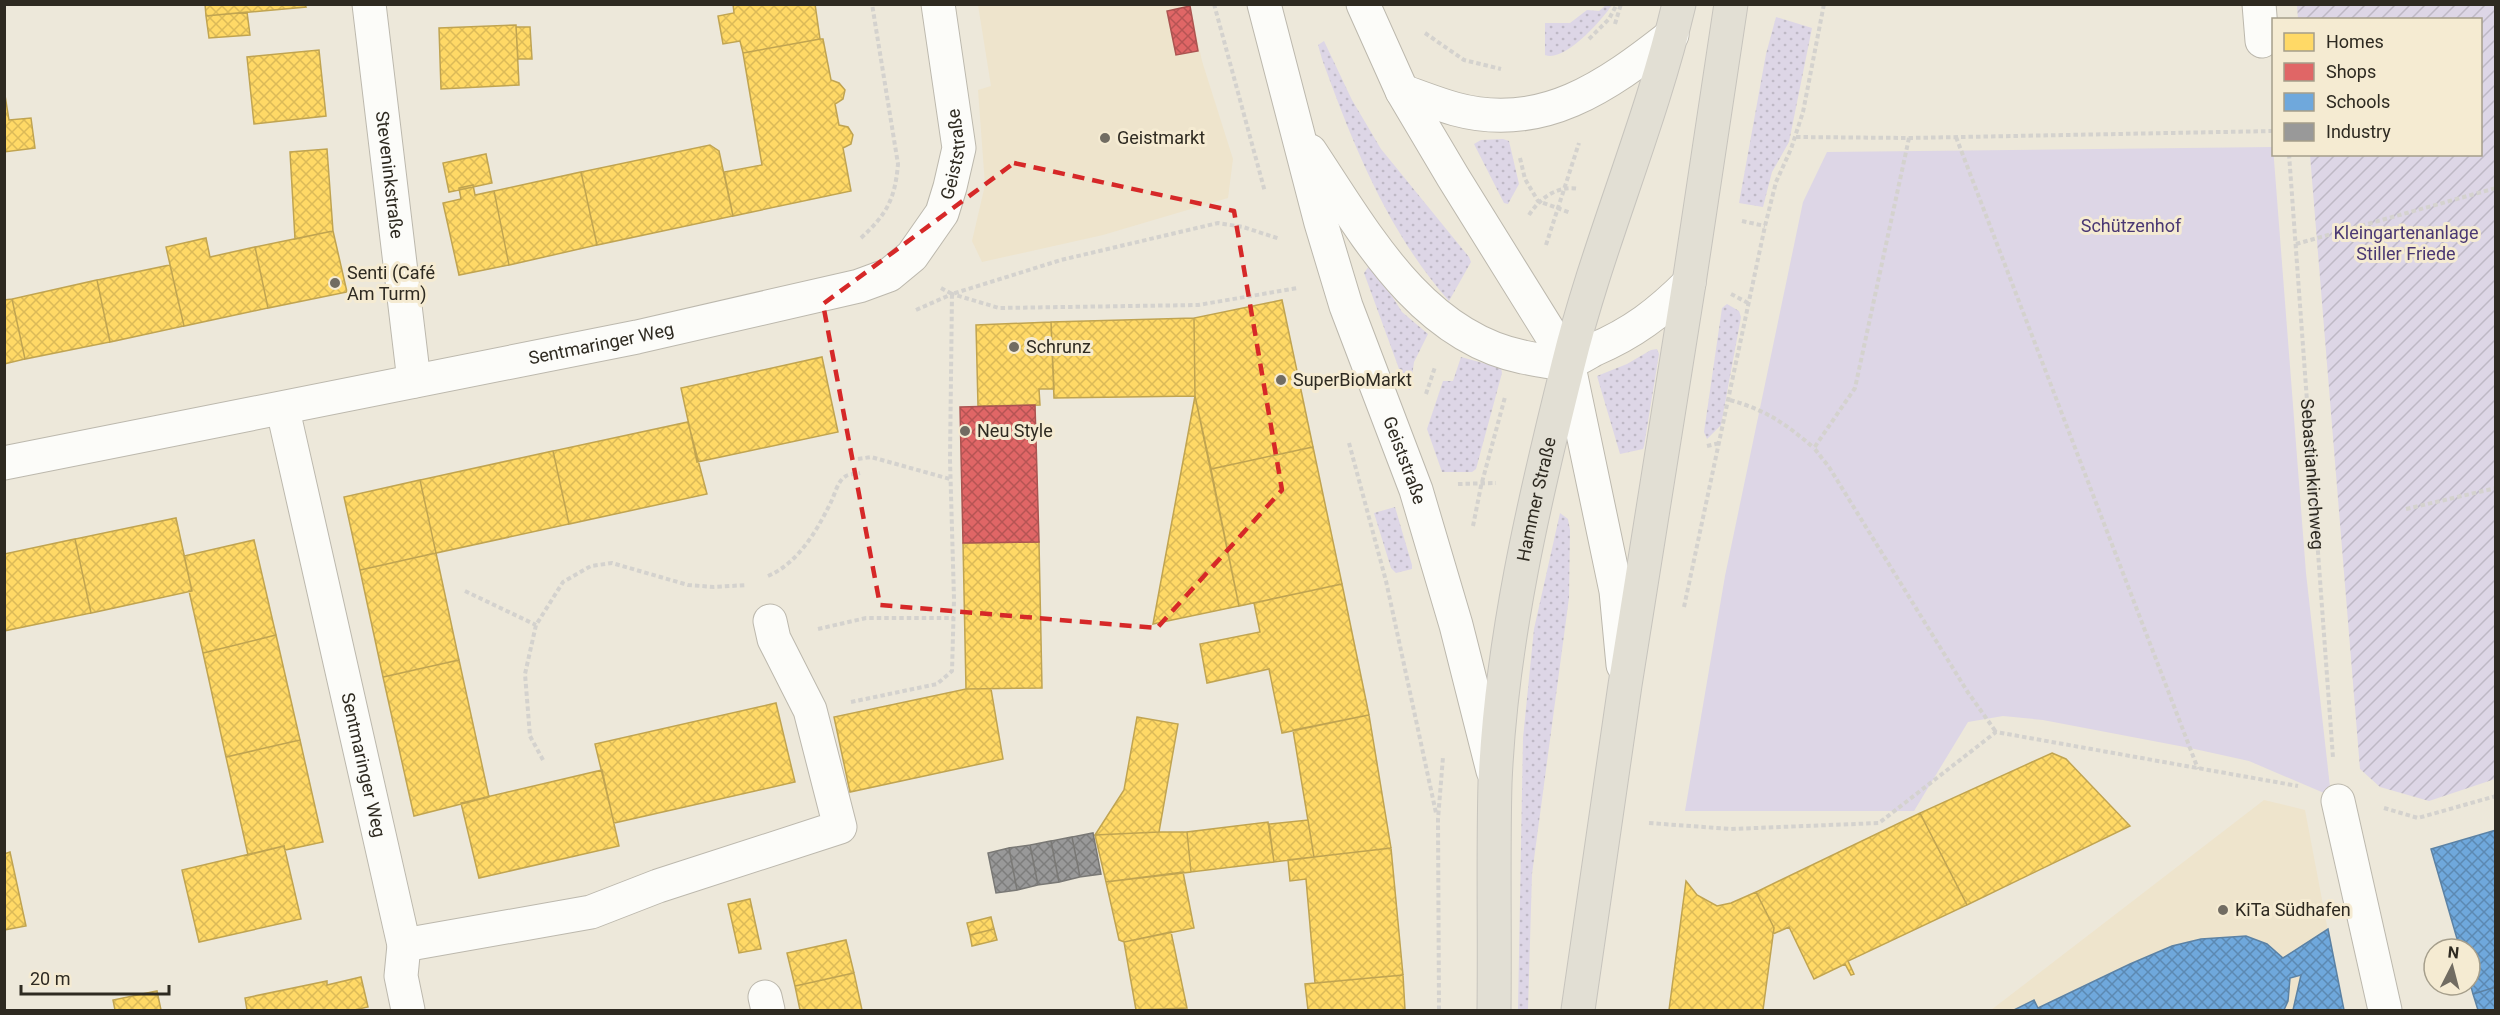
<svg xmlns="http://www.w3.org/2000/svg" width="2500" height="1015" font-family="Roboto,sans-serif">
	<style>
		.built { fill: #eee4cc }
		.grass { fill: url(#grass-dots) }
		.park { fill: #ddd6e6 }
		.garden { fill: url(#garden-furrows) }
		.homes { fill: url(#homes-cross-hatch); stroke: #c0a451; stroke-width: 1.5 }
		.shops { fill: url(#shops-cross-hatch); stroke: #ab5451; stroke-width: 1.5 }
		.schools { fill: url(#schools-cross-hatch); stroke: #5c82a4; stroke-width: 1.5 }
		.industry { fill: url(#industry-cross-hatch); stroke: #797875; stroke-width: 1.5 }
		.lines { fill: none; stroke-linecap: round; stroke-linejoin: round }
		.minor-casing { stroke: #bcb8ad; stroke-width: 35 }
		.major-casing { stroke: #c7c4bd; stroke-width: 35 }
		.path { stroke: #d4d2ce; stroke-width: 4; stroke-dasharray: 4.5 3; stroke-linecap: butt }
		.minor { stroke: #fcfcf9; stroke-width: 33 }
		.major { stroke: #e2dfd4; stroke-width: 33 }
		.marked { fill: none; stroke: #d62828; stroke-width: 4.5; stroke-dasharray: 12 8; stroke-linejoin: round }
		.poi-dot { fill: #716c62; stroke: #f5ebd2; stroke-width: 2 }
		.labels { text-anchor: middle; stroke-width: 6; stroke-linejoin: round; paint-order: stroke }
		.poi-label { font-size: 18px; fill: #2e2a21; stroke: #f5ebd2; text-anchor: start }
		.street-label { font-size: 18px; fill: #2e2a21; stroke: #f5ebd2 }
		.park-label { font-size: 18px; fill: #4a3873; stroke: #f5ebd2 }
	</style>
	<defs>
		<pattern id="grass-dots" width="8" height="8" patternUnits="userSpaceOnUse" patternTransform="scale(1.5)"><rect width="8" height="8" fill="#ddd6e6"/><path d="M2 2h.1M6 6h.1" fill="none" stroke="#beb8c5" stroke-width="1.8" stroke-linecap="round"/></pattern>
		<pattern id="garden-furrows" width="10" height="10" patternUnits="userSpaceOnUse" patternTransform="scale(1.5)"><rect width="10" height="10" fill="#ddd6e6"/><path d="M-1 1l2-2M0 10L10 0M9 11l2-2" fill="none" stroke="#beb8c5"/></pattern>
		<pattern id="homes-cross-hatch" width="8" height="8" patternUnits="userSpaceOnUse" patternTransform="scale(1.5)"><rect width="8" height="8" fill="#ffd966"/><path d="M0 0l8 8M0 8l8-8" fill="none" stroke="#dbba58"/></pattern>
		<pattern id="shops-cross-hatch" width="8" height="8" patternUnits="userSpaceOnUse" patternTransform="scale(1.5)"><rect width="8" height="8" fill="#e06666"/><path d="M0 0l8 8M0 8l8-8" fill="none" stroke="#b65454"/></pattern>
		<pattern id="schools-cross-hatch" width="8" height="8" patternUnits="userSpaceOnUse" patternTransform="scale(1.5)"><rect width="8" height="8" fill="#6fa8dc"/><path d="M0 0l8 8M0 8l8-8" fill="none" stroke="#5c89b2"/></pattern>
		<pattern id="industry-cross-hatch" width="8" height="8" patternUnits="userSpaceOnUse" patternTransform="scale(1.5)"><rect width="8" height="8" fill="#999"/><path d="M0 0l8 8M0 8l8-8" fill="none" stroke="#7d7d7c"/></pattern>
	</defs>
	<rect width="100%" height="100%" fill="#ede8da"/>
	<path class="built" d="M978,5H1190L1202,61L1233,159L1228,198L1103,235L982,262L972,241L985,185L978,90L991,86Z
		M2264,800L2305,810L2343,1010H1991Z"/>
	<path class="grass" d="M1606,5H1612C1602,20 1564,63 1545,55V23H1570L1587,10L1599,11Z
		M1776,17L1812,28L1789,142L1772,172L1763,207L1739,203L1766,54Z
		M1324,41L1352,100L1381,149L1469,257L1471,262L1449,301C1388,232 1353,145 1322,59L1318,45Z
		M1503,139L1509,141L1519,184L1508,204L1504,203L1474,144L1481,140Z
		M1369,266L1375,269L1402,312L1428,334L1414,362L1410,390L1406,388L1364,273Z
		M1727,304L1739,311L1741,317L1721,425L1707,439L1704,432L1722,308Z
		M1657,349L1659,354L1644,446L1643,449L1620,454L1597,376L1627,364L1651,350Z
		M1461,357L1501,368L1502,373L1476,469L1472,472H1442L1427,429L1443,381H1453Z
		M1395,507L1412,565V569L1396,573L1391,568L1374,513Z
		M1560,513L1568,519L1570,530L1569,598L1532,874L1528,1010H1518L1523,738L1534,629Z"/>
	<path class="park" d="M2273,147L2306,573L2331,796L2249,761L2190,748L2043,720L2003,716L1968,722L1914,811H1685L1725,576L1803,202L1827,152Z"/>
	<path class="garden" d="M2297,5H2495V779L2429,801L2380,787L2360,769L2310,155L2480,154V20L2298,19Z"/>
	<path class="homes" d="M205,4H305L306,7L206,16Z
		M733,4H815L820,39L743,53L740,41L723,44L718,16L734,13Z
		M247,12L250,35L209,38L206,16Z
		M516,25L519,85L441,89L439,28Z
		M516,27H530L532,59H518Z
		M820,39H823L831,80L839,83L845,90L843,99L835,104L839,125L848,127L853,135L851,144L843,148L851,191L733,216L724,172L762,165L743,53Z
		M319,50L326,116L254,124L247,57Z
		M4,89L9,120L31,118L35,148L4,152Z
		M710,145L719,151L733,216L597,245L581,172Z
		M327,149L333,231L295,239L290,152Z
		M486,154L492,183L449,192L443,163Z
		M581,172L597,245L509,265L494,191Z
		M473,185L475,195L494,191L509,265L459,275L443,203L461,199L459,188Z
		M333,231L347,292L268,308L255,247Z
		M206,238L210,257L255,247L268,308L184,326L166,247Z
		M170,265L184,326L110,342L97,280Z
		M97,280L110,342L25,359L12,299Z
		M12,299L25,359L4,364V300Z
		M1282,300L1313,447L1211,469L1195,396L1194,318Z
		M1194,318L1195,396L1054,398L1051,322Z
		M1051,322L1054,389H1039L1040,405L978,406L976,325Z
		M822,357L838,432L697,462L681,388Z
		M1195,396L1239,606L1153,624Z
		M688,422L707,494L569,524L553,451Z
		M1313,447L1342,584L1239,606L1211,469Z
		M553,451L569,524L436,553L420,480Z
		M420,480L436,553L360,570L344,497Z
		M176,518L192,591L91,613L75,539Z
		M75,539L91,613L4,631V554Z
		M254,540L276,635L203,653L189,591H192L184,556Z
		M1039,542L1042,688L966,689L963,543Z
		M436,553L459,660L383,677L360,570Z
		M1342,584L1369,715L1282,733L1269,669L1207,683L1200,644L1260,632L1254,603Z
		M276,635L300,740L226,757L203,653Z
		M459,660L489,797L414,816L383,677Z
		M966,689H991L1003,759L850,792L834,717Z
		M776,703L795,782L614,823L595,744Z
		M1369,715L1391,848L1314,857L1293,730Z
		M1137,717L1178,724L1159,832L1095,835L1124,790Z
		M300,740L323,842L285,850L284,846L248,855L226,757Z
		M2052,753L2066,759L2130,826L1967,905L1920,813Z
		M602,770L619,846L479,878L461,803Z
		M1920,813L1967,905L1848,961L1854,974L1851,975L1845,964L1814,979L1789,927L1773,934L1774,928L1756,892Z
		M1308,820L1314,857L1274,862L1269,824Z
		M1268,822L1274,862L1191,872L1187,832Z
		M1159,832H1187L1191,872L1106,882L1095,835Z
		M284,846L301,919L199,942L182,870Z
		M1391,848L1403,975L1315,983L1306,879L1290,881L1288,860Z
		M10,852L26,926L4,930V854Z
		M1183,872L1194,928L1124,942L1119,940L1106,882Z
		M1686,881L1697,895L1717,906L1731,903L1756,892L1774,928L1763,1010H1669Z
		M750,899L761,949L739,953L728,904Z
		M991,917L994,929L970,935L967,923Z
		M994,929L997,940L972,946L970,935Z
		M1171,932L1187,1008L1136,1010L1124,942Z
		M846,940L854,973L795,986L787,953Z
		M854,973L862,1010H800L795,986Z
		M1403,975L1405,1010H1308L1305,984Z
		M361,977L368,1007L354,1010H247L245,998L327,981V985Z
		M157,991L161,1010H115L113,1000Z"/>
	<path class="shops" d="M1190,6L1198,51L1176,55L1167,11Z
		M1035,405L1039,542L963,543L960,407Z"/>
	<path class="schools" d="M2496,830V987L2473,994L2470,983V949H2460L2431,849Z
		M2328,929L2344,1010H2293L2301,975L2290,978L2288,1001L2284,1010H2014L2034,1000L2038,1008L2130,964L2172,946L2201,939L2246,936L2267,944L2283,958Z
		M2496,987V1010H2478L2473,994Z"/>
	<path class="industry" d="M1093,833L1101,874L1080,877L1072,837Z
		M1072,837L1080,877L1059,882L1051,841Z
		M1051,841L1059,882L1038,885L1030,845Z
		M1030,845L1038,885L1017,890L1009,848Z
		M1009,848L1017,890L996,893L988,853Z"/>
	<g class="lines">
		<g class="minor-casing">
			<g id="minor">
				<path id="s2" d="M369,4L414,381"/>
				<path id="s3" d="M1264,4L1321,223L1346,306L1416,490L1456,625L1493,771"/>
				<path d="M1363,4L1402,91L1453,177L1568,362L1616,591L1623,665"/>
				<path d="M2259,4L2262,41"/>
				<path d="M1402,91C1420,97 1437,104 1455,109C1542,133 1607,86 1672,35"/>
				<path d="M1310,151C1364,232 1420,336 1523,357C1537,360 1555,364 1569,362C1577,360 1586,354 1593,350C1633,333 1659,313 1689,283"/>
				<path id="s4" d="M283,410L404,945L401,976L408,1010"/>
				<path id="s5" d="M4,463L637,337L859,286L889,275L912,256L942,213L950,187L959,148L938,4"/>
				<path d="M2338,801L2385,1010"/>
				<path d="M404,945L591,912L658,886L840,827L810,710L774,639L770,621"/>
				<path d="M765,997L768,1010"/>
			</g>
		</g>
		<g class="major-casing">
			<g id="major">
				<path id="s6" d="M1494,1010C1495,935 1493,859 1495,783C1501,642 1534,501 1568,365C1598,243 1650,127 1679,4"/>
				<path d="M1578,1010L1625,685L1689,283L1731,4"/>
			</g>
		</g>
		<g class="path">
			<path d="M1214,4L1265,192"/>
			<path d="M1615,24L1621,4"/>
			<path d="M1425,33L1464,60L1501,69"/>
			<path d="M1589,39L1609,19L1617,4"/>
			<path d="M1796,137L1909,138L2274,131"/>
			<path d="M1956,137L2198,769"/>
			<path d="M1909,138L1855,388L1814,448L1829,467L1967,691L1996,732"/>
			<path id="s1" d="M2289,154L2333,758"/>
			<path d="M1520,158L1525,179L1538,201L1571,213"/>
			<path d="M1529,215C1540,198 1557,185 1579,189"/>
			<path d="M1742,221L1765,226"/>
			<path d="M861,238C887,214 895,199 898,164L872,4"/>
			<path d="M2296,244L2496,188"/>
			<path d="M1546,245L1579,143"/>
			<path d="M941,288L952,294L1061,260L1218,223L1243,227L1280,239"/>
			<path d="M1731,294L1748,303"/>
			<path d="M916,310L952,294L999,308L1198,305L1298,288"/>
			<path d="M1426,394L1435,367"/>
			<path d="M1730,400C1766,410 1786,424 1814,448"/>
			<path d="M1349,443L1386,581L1436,813"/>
			<path d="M1707,446L1720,443"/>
			<path d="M858,459L871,457L950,479"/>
			<path d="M1458,484L1496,483"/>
			<path d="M2406,509L2496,488"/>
			<path d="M1473,526L1481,486L1505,397"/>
			<path d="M768,576C798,563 816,532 830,504C835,495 837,481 846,476C850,474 856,474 860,473"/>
			<path d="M465,591L536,625"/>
			<path d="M1684,607L1765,226L1776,182L1791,149L1803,112L1824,4"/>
			<path d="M818,629L866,618H954"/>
			<path d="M851,702L937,684L952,671L954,599L950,460L952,294"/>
			<path d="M543,760L530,736L525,674L536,625L563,582L591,566L612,563L688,585L714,587L747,585"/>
			<path d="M2384,808L2418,818L2496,796"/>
			<path d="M1649,823L1731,829L1879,823L1996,732L2298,786"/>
			<path d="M1439,1010L1438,819L1443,757"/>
		</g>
		<use href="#minor" class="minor"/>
		<use href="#major" class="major"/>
	</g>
	<path class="marked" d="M1014,163L1234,211L1282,490L1157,628L880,605L823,304Z"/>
	<g class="poi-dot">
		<circle cx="1105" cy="138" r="6"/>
		<circle cx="335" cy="283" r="6"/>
		<circle cx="1014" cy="347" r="6"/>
		<circle cx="1281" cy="380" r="6"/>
		<circle cx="965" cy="431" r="6"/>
		<circle cx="2223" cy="910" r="6"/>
	</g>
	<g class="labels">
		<g class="poi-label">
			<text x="1117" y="144">Geistmarkt</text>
			<text x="347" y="279">Senti (Café<tspan x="347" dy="21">Am Turm)</tspan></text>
			<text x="1026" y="353">Schrunz</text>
			<text x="1293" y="386">SuperBioMarkt</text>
			<text x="977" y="437">Neu Style</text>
			<text x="2235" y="916">KiTa Südhafen</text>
		</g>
		<g class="street-label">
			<text dy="6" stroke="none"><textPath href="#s5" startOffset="1048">Geiststraße</textPath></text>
			<text dy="6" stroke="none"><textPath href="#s2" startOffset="172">Steveninkstraße</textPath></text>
			<text dy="6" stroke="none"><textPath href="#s5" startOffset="609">Sentmaringer Weg</textPath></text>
			<text dy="6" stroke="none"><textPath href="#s3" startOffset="478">Geiststraße</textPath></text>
			<text dy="6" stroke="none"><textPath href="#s1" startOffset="321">Sebastiankirchweg</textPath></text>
			<text dy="6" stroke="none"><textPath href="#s6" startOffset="514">Hammer Straße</textPath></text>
			<text dy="6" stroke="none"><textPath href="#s4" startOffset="364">Sentmaringer Weg</textPath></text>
		</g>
		<g class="park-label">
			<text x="2131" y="232">Schützenhof</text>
			<text x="2406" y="239">Kleingartenanlage<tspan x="2406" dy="21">Stiller Friede</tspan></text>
		</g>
	</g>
	<rect width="2500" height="1015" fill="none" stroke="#2e2a21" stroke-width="12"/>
	<rect x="2272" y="18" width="210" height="138" fill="#f5ebd2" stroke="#a59e8b" stroke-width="1.5"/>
	<rect x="2284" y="33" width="30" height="18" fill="#ffd966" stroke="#a59e8b" stroke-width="1.5"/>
	<text x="2326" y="48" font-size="18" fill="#2e2a21">Homes</text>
	<rect x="2284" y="63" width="30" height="18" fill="#e06666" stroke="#a59e8b" stroke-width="1.5"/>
	<text x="2326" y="78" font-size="18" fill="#2e2a21">Shops</text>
	<rect x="2284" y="93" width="30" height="18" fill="#6fa8dc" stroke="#a59e8b" stroke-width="1.5"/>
	<text x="2326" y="108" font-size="18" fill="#2e2a21">Schools</text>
	<rect x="2284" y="123" width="30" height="18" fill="#999999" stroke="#a59e8b" stroke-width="1.5"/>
	<text x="2326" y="138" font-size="18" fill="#2e2a21">Industry</text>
	<g transform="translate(2452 967) rotate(6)"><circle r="28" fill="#f5ebd2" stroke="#a59e8b" stroke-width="1.5"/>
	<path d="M0-4.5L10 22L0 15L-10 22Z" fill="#716c62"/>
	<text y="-9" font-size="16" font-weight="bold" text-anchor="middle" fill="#2e2a21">N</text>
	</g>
	<path d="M21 985v9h148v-9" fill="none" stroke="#2e2a21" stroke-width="3"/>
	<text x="30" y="985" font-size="18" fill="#2e2a21" stroke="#f5ebd2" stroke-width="4.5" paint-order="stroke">20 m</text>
</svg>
